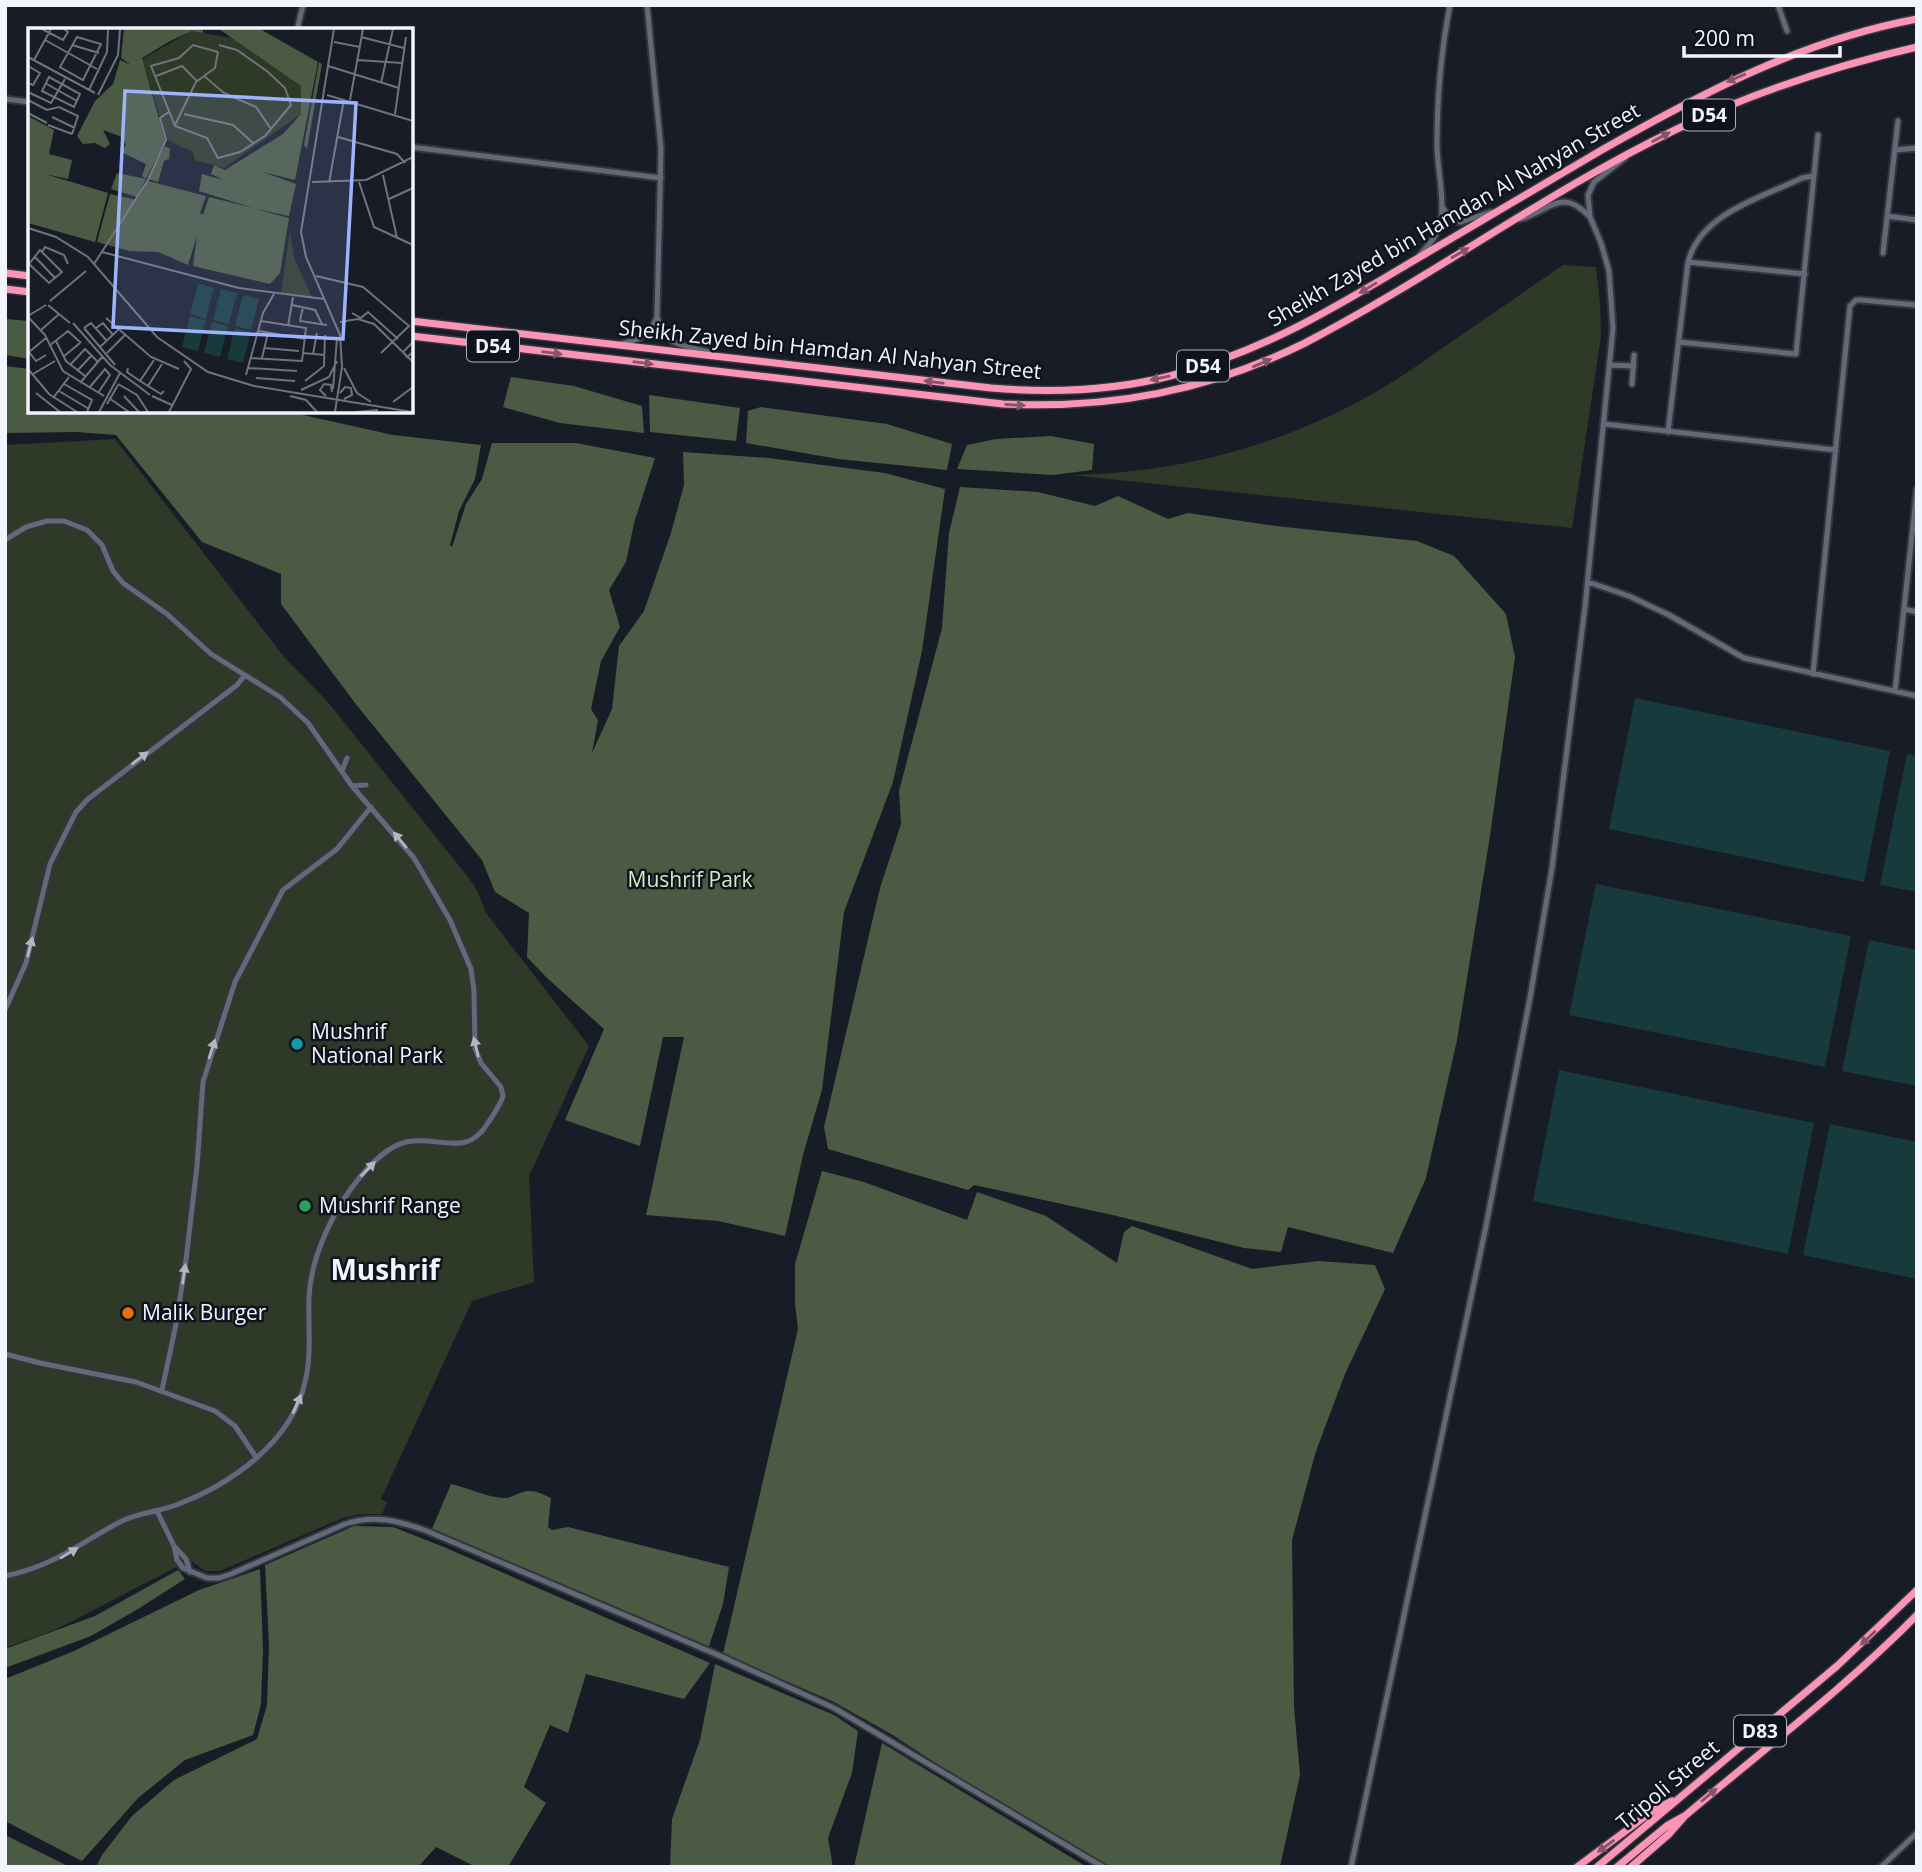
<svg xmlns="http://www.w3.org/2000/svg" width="1922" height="1872" font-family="'Open Sans',sans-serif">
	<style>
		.green { fill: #2e3927 }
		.forest { fill: #4b5a42 }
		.water { fill: #173b3c }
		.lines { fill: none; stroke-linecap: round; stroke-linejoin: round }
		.minor-casing { stroke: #34363f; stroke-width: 9 }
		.highway-casing { stroke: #34363f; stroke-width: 10 }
		.minor { stroke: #636977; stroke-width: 5 }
		.highway { stroke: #fc95b5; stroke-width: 7 }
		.oneway { fill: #86546a }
		.oneway2 { fill: #b2b6c1 }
		.culture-dot { fill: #0f9aa8; stroke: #0f131e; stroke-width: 2.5 }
		.leisure-dot { fill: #2e9e5b; stroke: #0f131e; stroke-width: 2.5 }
		.food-dot { fill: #e8710a; stroke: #0f131e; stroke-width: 2.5 }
		.labels { text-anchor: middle; stroke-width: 5; stroke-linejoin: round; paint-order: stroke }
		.shield { fill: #0f131e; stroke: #aeb1ba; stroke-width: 2 }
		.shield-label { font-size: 19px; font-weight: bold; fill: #f2f5fd }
		.street-label { font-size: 21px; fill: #f2f5fd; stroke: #0f131e }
		.park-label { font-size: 21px; fill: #cfedbd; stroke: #0f131e }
		.poi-label { font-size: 21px; fill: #f2f5fd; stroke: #0f131e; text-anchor: start }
		.district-label { font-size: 28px; font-weight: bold; fill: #f2f5fd; stroke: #0f131e }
		.inset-road { fill: none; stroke: #6f737d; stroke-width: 2 }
		.view { fill: #9fb3fd; fill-opacity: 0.15; stroke: #9fb3fd; stroke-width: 3.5 }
		.inset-edge { fill: none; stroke: #f2f5fd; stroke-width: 3.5 }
	</style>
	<rect width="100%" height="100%" fill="#181c27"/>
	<path class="green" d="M1563,265L1596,267L1600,303L1601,337L1572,528L1071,475C1190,473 1302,440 1402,376Z
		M115,439L285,658L327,701L468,877L477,890L486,913L589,1046L529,1176L534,1282L472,1301L381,1499L387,1502L382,1514H359L343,1518L220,1571H205L190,1560L55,1630L5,1648V445Z"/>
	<path class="forest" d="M5,319L30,321V359L5,355Z
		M5,366L30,369V411H285L393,435L481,445L475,479L459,511L450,545L452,547L466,504L482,479L492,443H576L655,458L634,523L626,562L609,590L620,627L601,661L591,709L598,720L592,753L612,709L619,646L644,611L671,533L684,485L683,452L768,458L885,473L945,489L922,651L893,782L844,912L822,1090L803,1155L785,1236L718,1221L646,1215L684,1037H663L640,1146L565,1120L604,1029L547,978L527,957L529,913L495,892L482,860L355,703L281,604V574L202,542L116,435L76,432L5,433Z
		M511,377L574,386L642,406L644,433L560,423L503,407Z
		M649,395L740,408L736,441L650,432Z
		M761,407L887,424L952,444L947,470L838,459L746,443L748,411Z
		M1051,436L1094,444L1092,470L1053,475L957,469L967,445L996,439Z
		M960,487L1038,492L1095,506L1118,496L1168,519L1188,513L1276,526L1417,541L1454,556L1506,614L1515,657L1490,836L1457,1040L1426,1178L1393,1253L1288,1227L1281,1252L1244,1248L1117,1216L974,1185L968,1190L828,1149L824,1127L880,888L901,824L899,791L942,628L949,533Z
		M822,1171L864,1182L967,1220L977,1192L1046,1216L1117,1263L1124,1232L1132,1226L1252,1269L1318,1261L1375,1265L1385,1289L1345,1374L1316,1451L1292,1540L1294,1707L1300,1775L1280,1867H1107L980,1792L891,1734L832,1701L723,1654L798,1329L795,1304V1264Z
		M451,1484C469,1488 486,1497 504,1498C510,1498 514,1495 520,1493C532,1488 540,1493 551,1498L548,1527L552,1530L568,1527L729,1567L723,1604L708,1649L432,1529Z
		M354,1526L393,1527L444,1547L710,1663L684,1699L586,1674L568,1733L550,1725L524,1787L546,1803L508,1867H476L436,1847L418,1867H96L102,1855L132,1816L174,1780L257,1739L267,1705L269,1645L265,1565Z
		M260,1569L263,1650L261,1704L253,1735L185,1760L138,1798L82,1861L5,1821V1679L74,1651L199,1590Z
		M178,1570L185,1579L138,1609L91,1636L5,1668V1649L95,1616Z
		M715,1664L834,1715L858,1731L852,1773L828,1838L833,1867H670L672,1819L700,1740Z
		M882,1743L1087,1867H854Z
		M5,1835L70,1867H5Z"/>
	<path class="water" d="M1635,698L1890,751L1864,882L1609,829Z
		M1907,754L1917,756V892L1880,885Z
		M1596,884L1851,936L1825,1067L1569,1015Z
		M1869,940L1917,950V1086L1842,1071Z
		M1559,1070L1814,1123L1788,1254L1533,1201Z
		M1830,1124L1917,1142V1279L1803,1255Z"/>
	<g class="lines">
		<g class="minor-casing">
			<path id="minor" d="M647,5L661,149L657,316C662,345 684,346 709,352
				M1778,5L1787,31
				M297,30L303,5
				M5,99L30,102
				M411,147L661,178
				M1895,150L1917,148
				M1443,208C1448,216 1451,222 1461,222L1491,212
				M1887,216L1917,220
				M1520,219C1550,211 1561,187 1589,216
				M1883,253L1898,121
				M1419,256C1429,245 1438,235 1441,220C1445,200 1437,167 1437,145C1437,98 1441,51 1450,5
				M1688,262L1805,274
				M1679,342L1796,354L1818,135
				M621,344C637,340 650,336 656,319
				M1610,365L1634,366
				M1632,384L1634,355
				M1604,424L1836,450
				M1668,432L1688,262C1701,213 1761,198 1802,178L1813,176
				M5,540L26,527L47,521H64L87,530L102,545L113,571L123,583L167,614L211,654L280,697L308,723L352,786L414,858L450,920L471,969L474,991L475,1048L481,1063L501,1087L503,1096C500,1106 493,1115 488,1123C466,1159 439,1135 406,1142C388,1146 372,1163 360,1177C334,1208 311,1256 309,1297C308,1325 312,1354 305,1382C292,1442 230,1485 176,1505C158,1512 136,1513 120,1522C78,1544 54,1566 5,1576
				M1588,582L1629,596L1669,615L1744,658L1917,696
				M1904,609L1917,612
				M1813,674L1850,306L1856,300H1861L1917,305
				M1895,691L1917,489
				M342,771L347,758
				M352,786L366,785
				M5,1010L26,963L50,864L76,812L88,799L237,685L245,675
				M5,1354L40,1363L136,1382L215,1411L235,1426L256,1457
				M162,1390L176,1324L186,1260L197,1166L203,1082L235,982L283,890L337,849L371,807
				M157,1511L174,1546L177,1560L183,1568L207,1578H219L231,1574L345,1524C374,1514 399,1521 427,1531L718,1655L834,1708L1103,1867
				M174,1546L186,1559L190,1572
				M1351,1867L1485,1231L1530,998L1552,868L1585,607L1613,328L1609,271L1601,243L1590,217L1588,195L1594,182L1625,158
				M1881,1867L1917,1833"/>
		</g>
		<g class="highway-casing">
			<path id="highway" d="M5,273L30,276
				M5,289L30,292
				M411,321L991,388C1050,393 1112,391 1170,376C1261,352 1329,311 1408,264C1472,226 1536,188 1600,151C1700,94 1803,40 1917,19
				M411,336L1003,404C1111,409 1208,391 1305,343C1432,277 1548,191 1677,129C1754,92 1834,66 1917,47
				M1577,1867L1654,1810L1672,1801
				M1597,1867L1837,1666L1917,1590
				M1617,1867L1668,1825L1686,1815C1764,1749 1845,1688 1917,1615
				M1631,1867L1669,1834L1684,1817"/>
		</g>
		<use href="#minor" class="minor"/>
		<use href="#highway" class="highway"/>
	</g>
	<defs><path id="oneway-solid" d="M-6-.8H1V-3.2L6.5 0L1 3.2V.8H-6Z" transform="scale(1.75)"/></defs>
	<g class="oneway">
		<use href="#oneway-solid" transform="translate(1736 78) rotate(157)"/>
		<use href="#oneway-solid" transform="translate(1661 137) rotate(-28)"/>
		<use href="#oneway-solid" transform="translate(1460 253) rotate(-30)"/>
		<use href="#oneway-solid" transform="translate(1368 288) rotate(149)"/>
		<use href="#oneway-solid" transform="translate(552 353) rotate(7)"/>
		<use href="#oneway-solid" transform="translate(643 363) rotate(7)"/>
		<use href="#oneway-solid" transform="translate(1262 363) rotate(-23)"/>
		<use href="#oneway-solid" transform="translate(1160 378) rotate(168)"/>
		<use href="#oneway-solid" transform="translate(934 382) rotate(-173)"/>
		<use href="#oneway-solid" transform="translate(1015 405) rotate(3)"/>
		<use href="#oneway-solid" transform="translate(1868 1638) rotate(137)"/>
		<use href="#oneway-solid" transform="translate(1709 1795) rotate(-40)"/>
		<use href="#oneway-solid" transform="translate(1606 1846) rotate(144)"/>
	</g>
	<g class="oneway2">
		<use href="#oneway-solid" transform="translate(140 758) rotate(-37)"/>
		<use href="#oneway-solid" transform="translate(400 840) rotate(-129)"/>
		<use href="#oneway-solid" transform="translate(30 947) rotate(-76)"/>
		<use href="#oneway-solid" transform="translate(476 1047) rotate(-103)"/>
		<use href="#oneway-solid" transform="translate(212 1049) rotate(-72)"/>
		<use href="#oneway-solid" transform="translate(368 1169) rotate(-46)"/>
		<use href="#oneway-solid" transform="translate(184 1274) rotate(-82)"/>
		<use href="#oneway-solid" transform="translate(297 1404) rotate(-66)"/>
		<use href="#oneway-solid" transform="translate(69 1553) rotate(-31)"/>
	</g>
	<circle class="culture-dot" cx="297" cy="1044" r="7"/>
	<circle class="leisure-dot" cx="305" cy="1206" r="7"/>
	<circle class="food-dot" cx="128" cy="1313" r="7"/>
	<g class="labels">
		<g class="shield">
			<rect x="1683" y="99.5" width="52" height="31" rx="5"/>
			<rect x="467" y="330.5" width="52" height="31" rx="5"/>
			<rect x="1177" y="350.5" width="52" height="31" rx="5"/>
			<rect x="1734" y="1715.5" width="52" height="31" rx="5"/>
		</g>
		<g class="shield-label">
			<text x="1709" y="122">D54</text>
			<text x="493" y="353">D54</text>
			<text x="1203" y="373">D54</text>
			<text x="1760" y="1738">D83</text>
		</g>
		<g class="street-label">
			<text transform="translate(1454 215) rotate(-30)" y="7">Sheikh Zayed bin Hamdan Al Nahyan Street</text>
			<text transform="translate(830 350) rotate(6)" y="7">Sheikh Zayed bin Hamdan Al Nahyan Street</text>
			<text transform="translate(1668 1785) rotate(-40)" y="7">Tripoli Street</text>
		</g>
		<g class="park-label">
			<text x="690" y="887">Mushrif Park</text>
		</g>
		<g class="poi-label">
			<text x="311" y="1039">Mushrif<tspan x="311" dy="24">National Park</tspan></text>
			<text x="319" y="1213">Mushrif Range</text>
			<text x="142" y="1320">Malik Burger</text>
		</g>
		<g class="district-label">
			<text x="385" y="1280">Mushrif</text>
		</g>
	</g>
	<g transform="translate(28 28)">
		<rect width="385" height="385" fill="#181c27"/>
		<path d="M164,3L209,11L273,58V86L196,140L167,132L165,124L139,112L114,31ZM262,203L266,230L284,269L253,265Z" fill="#2e3927"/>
		<path d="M96,1H175V5L164,3L142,13L114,30L137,113L109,169L83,161L89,145L118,151L114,148L118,136L93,124L98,117L94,109L75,102L82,116L77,120L67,115L55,116L49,108L67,73L85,56L92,32L103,37L93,30ZM191,1H232L290,34L267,152L235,144L268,156L261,188L228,181L261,190L252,245L242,256L165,238L169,208L160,237L130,224L101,223L69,214L82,166L108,172L101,184L120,153L178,168L172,185L175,187L181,169L225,180L171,163L174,146L195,152L183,146L186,137L197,142L255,106L273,86V58ZM291,34L294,36L279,121L276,117ZM0,88L26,102L21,126L44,132L40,151L17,146L80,165L67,214L0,195ZM137,118L142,121L141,131L136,133L130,154L120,151Z" fill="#4b5a42"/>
		<path d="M170,255L186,260L178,291L162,286ZM193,261L209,265L201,296L185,292ZM215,267L231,271L223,302L207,298ZM162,288L178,292L170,323L154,319ZM184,294L200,298L192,329L176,325ZM207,300L223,304L215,335L199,331Z" fill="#173b3c"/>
		<path class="inset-road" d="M14,1L35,12L40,4L36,1M306,1L273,204L278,229L312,307L314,339L307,384M49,9L73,16L55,52L32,39ZM333,9L376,20M17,12L69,41M306,14L332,19M44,17L71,25M190,24L165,17L151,30L123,38L147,98L179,110L190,130L212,124L237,108L263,77L257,60L240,44L209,22L191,17M0,29L67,65M6,32L23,1M329,32L374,35M0,38L12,45L5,57L0,55M300,38L371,60M128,48L154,38L169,53M176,48L196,65L228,79L243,101M21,49L52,66L46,79L14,63ZM17,55L49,73M353,55L365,1M61,62L79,24L80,1M0,64L23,75L37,51M70,67L90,27L92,1M299,67L385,93M0,72L19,82L31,79L50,88L44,106M322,72L335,1M0,85L19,95M156,86L205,97L225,115M367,86L378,9M24,89L47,100M20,97L44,106M147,97L168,54L187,40L190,24M310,109L369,126L377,135M355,147L369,210M284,154L338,152L385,129M331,154L346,199L385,217M301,155L316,71M361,171L385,160M0,200L28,209L60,229L129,309L180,344L226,358L384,384M14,224L17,219L36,227L40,236M74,224L211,260L296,271M7,229L27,250M0,235L21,255L34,244L12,222L1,236M66,236L120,152L138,112L132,90L141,84M288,248L335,259L381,298L353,325M22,273L58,243M20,277L42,295M264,277L287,282L294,296M275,279L272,293L299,297M324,285L333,290L340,284L370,311M0,288L18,277M0,289L17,307L35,343L76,368M78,290L123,329L151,341M312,294L330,291L346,296L385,334M45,295L82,337L122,367M260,298L265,269M56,300L87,337M56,300L63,295L79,313M68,300L75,295L85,307M13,302L31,286M231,303L277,311M28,313L38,333L57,348M385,314L375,324L379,329L385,324M21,318L40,303L53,315M72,319L91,301M236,320L271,323M1,324L8,333L18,327M1,324L18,310M79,325L97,307M275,325L297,327M285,326L289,305M35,329L52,315M223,330L274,333L278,300L233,293M234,330L240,305M42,337L57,321L70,334M100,340L99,344L112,353L133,366L136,363M220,340L269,343M316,340L329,365L343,374M0,341L21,366L49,384M49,343L64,327M5,346L27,333M218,347L235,285L246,266M228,350L267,353M112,353L126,332M277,353L296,338L297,307M52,355L74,329M36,356L64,372L59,384M90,356L109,367L120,384M120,358L134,336M61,360L77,341L82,347L70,365M305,361L309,310M273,362L301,349L309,333M31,363L61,381M8,365L32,384M312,365L317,359L323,360L324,367L316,371M96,368L111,384M124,368L144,377M262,368L278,372L289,384M298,368L292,362L296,356L303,357L304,364M25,370L41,349M81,370L101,384M365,374L385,359M79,376L90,357M71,384L92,345M141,384L163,341L156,333M328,384L350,382"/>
		<path class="view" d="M97,63L328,75L315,311L85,299Z"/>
		<rect width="385" height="385" class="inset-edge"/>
	</g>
	<rect width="1922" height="1872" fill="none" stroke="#f2f5fd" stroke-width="14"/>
	<path d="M1684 46v10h156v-10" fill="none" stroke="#f2f5fd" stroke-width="3.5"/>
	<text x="1694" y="46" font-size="21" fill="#f2f5fd" stroke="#0f131e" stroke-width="5" paint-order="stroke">200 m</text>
</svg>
